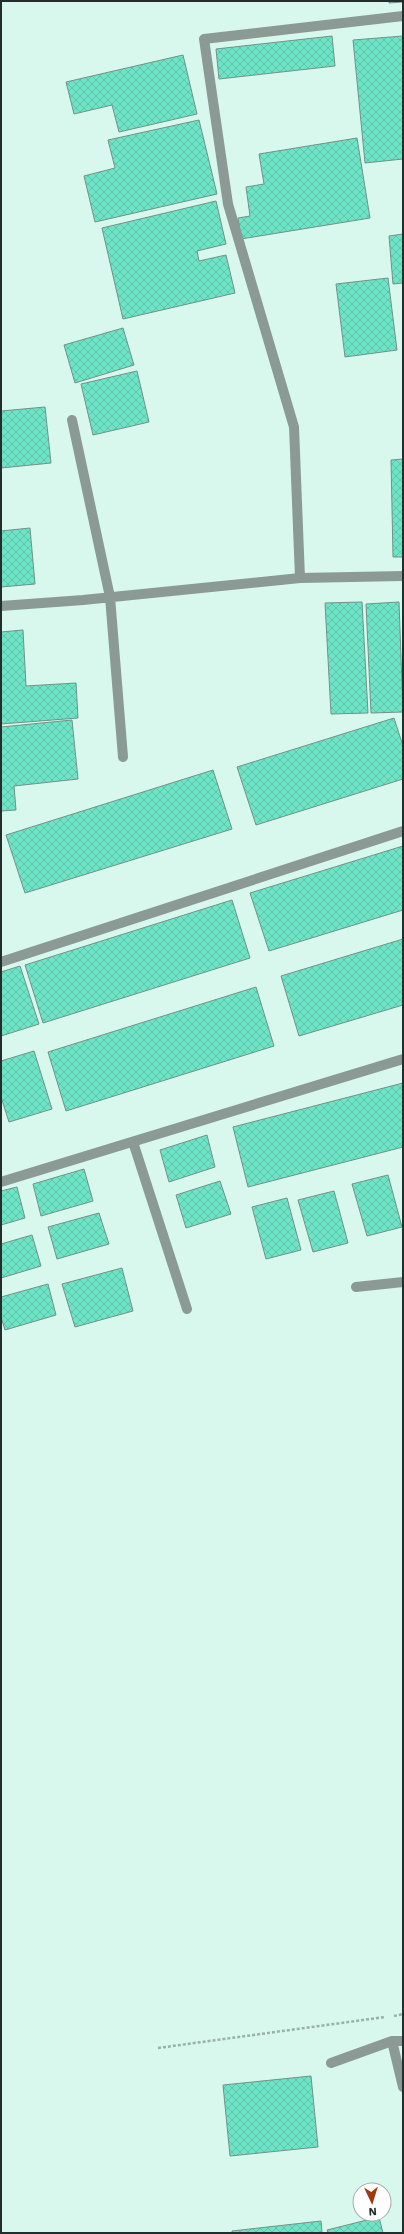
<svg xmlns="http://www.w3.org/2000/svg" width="404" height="2234" font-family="'Work Sans',sans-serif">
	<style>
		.building { fill: url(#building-cross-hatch); stroke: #739188 }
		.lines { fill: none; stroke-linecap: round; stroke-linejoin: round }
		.path { stroke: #98b1aa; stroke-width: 2.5; stroke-dasharray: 3 2; stroke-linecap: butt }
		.service { stroke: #8c9a96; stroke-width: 10 }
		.minor { stroke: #8c9a96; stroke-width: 10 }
	</style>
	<defs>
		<pattern id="building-cross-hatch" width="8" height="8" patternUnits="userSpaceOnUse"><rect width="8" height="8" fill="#6ee4c7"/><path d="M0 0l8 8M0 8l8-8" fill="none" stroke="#5fc4ab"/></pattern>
	</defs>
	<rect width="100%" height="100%" fill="#d8f8ee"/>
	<path class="building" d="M389,1H403V2L389,3Z
		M332,36L335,66L219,79L216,49Z
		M403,36V159L365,163L353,40Z
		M183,55L197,114L119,132L112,105L74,114L66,82Z
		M199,120L217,194L95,222L84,176L115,168L108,140Z
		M357,138L370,218L241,239L238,218L250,216L246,187L264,184L259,154Z
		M216,201L226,244L197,251L199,261L226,255L235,293L123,319L102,228Z
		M403,234V283L393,284L389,236Z
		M388,278L397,350L345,357L336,284Z
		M123,328L134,365L75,383L64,345Z
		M137,371L149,422L93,435L81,384Z
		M45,407L51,463L1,468V411Z
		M403,459V557H393L391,460Z
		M30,528L35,584L1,587V531Z
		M362,602L368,713L331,714L325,603Z
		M399,602L403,712L371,713L366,604Z
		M23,630L26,686L76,683L78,718L1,724V632Z
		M394,718L403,746V779L256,825L237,767Z
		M72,720L78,779L14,786L16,810L1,811V727Z
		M213,770L232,829L25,893L6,835Z
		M403,846V910L269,951L250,893Z
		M232,900L250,958L43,1023L25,965Z
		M403,939V1005L299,1036L281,976Z
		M20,966L39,1024L1,1036V972Z
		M256,987L274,1046L66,1111L48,1052Z
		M34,1051L52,1109L9,1122L1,1097V1061Z
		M403,1083V1147L248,1187L233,1127Z
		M207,1135L215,1167L169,1182L160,1150Z
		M84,1169L93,1201L41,1216L33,1184Z
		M388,1175L402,1227L367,1236L352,1184Z
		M220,1181L231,1214L186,1228L176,1195Z
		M17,1187L25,1218L1,1225V1191Z
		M334,1191L348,1243L313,1252L298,1200Z
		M287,1198L301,1250L266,1259L252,1207Z
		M99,1213L109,1244L57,1259L48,1227Z
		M32,1235L41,1266L1,1278V1244Z
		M122,1268L133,1311L75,1327L62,1284Z
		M48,1284L56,1315L5,1330L1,1317V1297Z
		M311,2076L318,2147L230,2156L223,2085Z
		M379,2217L383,2233H328L327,2230Z
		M321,2221L322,2233H232V2231Z"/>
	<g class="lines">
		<path class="path" d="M394,2016L403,2014
			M158,2048L385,2017"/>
		<path class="service" d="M403,2041H392L403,2087
			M331,2063L392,2041"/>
		<path class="minor" d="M72,420L110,597L123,757
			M300,578L294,427L228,204L204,39L403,16
			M1,606L83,600L300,578L403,576
			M1,962L403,831
			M133,1142L187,1309
			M1,1182L403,1059
			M356,1287L403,1282"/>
	</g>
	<rect width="404" height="2234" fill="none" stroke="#222e2b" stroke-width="4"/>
	<g transform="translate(372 2202) rotate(176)"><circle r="19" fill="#ffffff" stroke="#a7abaa"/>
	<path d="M0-3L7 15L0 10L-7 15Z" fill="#9e3910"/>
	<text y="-6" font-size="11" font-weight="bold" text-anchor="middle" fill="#222e2b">N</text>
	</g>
</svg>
